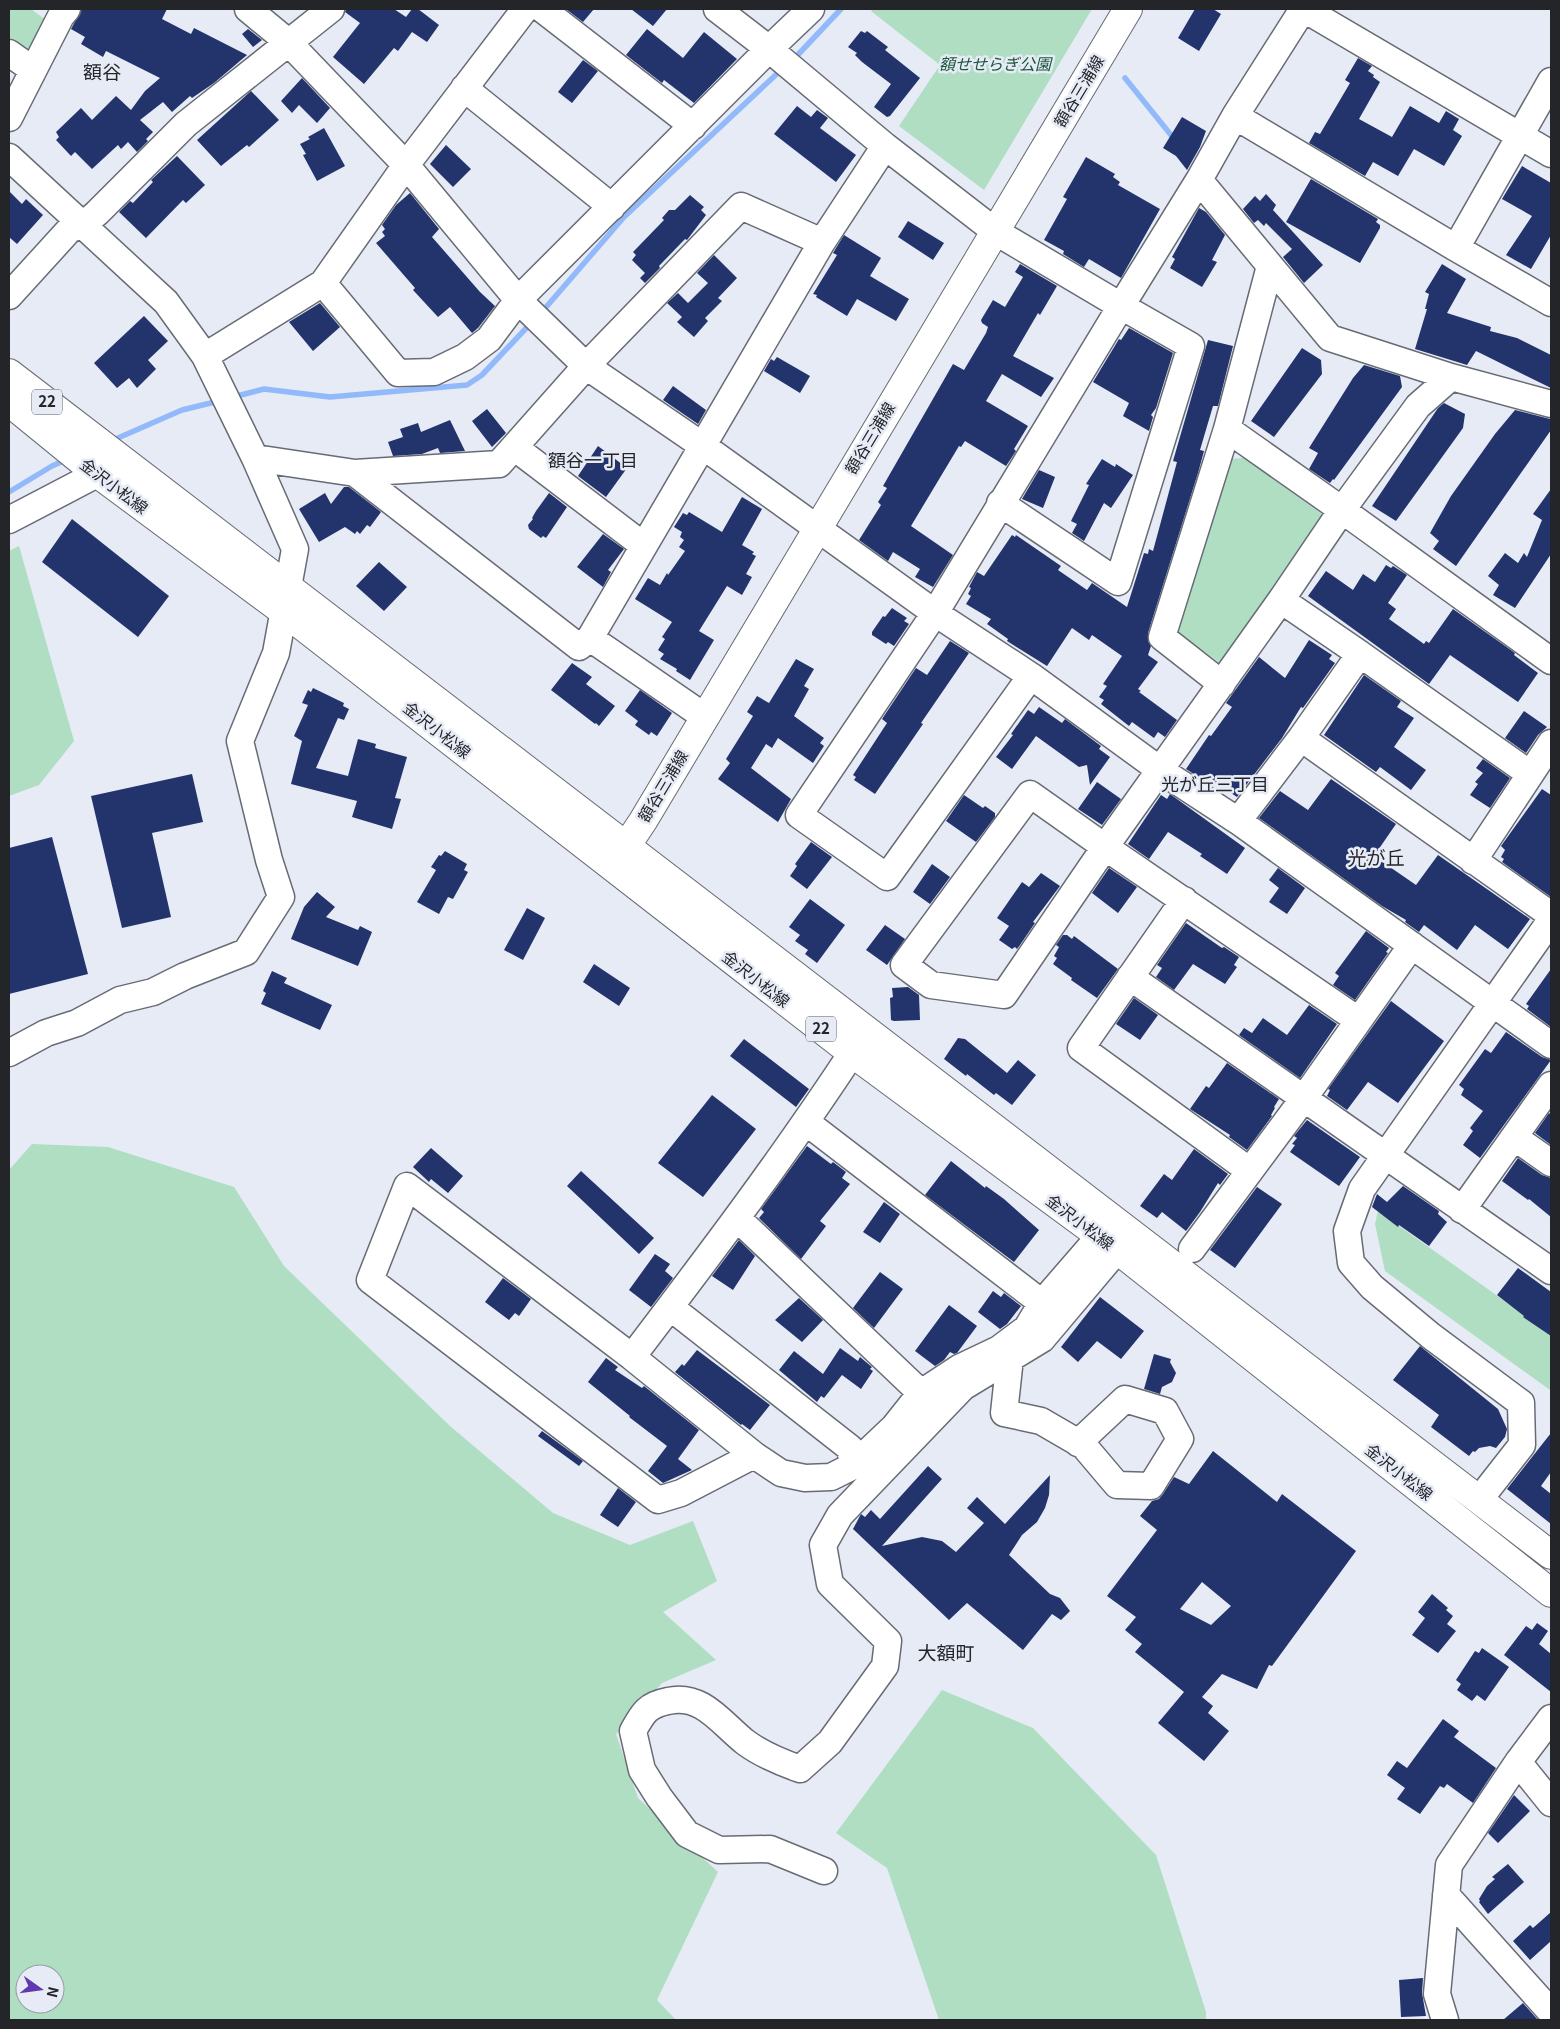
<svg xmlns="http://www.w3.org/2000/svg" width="1560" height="2029" font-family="Georgia,'Noto Sans JP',serif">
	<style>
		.green { fill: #afdec2; fill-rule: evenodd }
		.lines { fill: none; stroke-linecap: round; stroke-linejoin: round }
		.stream { stroke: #92b9f9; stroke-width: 5.5 }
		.building { fill: #23346d; fill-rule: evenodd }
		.minor-casing { stroke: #676b74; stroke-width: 29 }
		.major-casing { stroke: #676b74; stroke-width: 30 }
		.minor { stroke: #fff; stroke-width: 26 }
		.major { stroke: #fff; stroke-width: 28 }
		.labels { text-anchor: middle; stroke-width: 5; stroke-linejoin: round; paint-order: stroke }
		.shield { fill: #e6ebf6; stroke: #5e6066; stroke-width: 1 }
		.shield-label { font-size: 15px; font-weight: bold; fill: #242529 }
		.park-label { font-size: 16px; font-style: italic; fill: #19563a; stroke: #e6ebf6 }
		.street-label { font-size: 16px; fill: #242529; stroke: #e6ebf6 }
		.neighbourhood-label { font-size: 18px; fill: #242529; stroke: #e6ebf6 }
		.quarter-label { font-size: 19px; fill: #242529; stroke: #e6ebf6 }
	</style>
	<rect width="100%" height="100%" fill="#e6ebf6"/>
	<path class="green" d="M9,9H31L50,23L30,56L9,39Z
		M873,9H1092L984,190L899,126L940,65L871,11Z
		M1244,458L1326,517L1223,665L1176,631L1224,459Z
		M19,546L74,741L39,785L9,796V551Z
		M32,1144L108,1147L234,1187L284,1266L450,1426L553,1513L630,1545L693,1521L717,1581L663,1612L716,1660L662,1683L616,1734L638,1798L718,1872L657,2000L676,2020H9V1170ZM25,1974H55V2004H25Z
		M1378,1211L1551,1334L1550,1390L1385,1271L1375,1224Z
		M942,1690L1033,1728L1156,1855L1206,2012V2020H939L887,1868L836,1833Z"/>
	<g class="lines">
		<path class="stream" d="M793,60L841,9
			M1125,78L1175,140
			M541,313L624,217L782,69
			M233,397L264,389L330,397L467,385L482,375L531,323
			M111,441L182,410L219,401
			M9,492L52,466L68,459"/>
	</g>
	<path class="building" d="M82,9H167L162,19L191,34L194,28L247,55L214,83L192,98L190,96L172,112L163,102L140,120L153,132L146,139L148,141L137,152L128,142L121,149L118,145L92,169L75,152L71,156L56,140L59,137L56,132L81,108L92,120L116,96L131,110L145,91L160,78L106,51L103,57L81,44L85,37L71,29Z
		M346,9H394L406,17L412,9H418L439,25L427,42L412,32L398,51L394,48L364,84L333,57L360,23L345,12Z
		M566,9H594L583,22Z
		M631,9H667L653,26Z
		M1195,9H1213L1221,14L1199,51L1178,38Z
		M248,29L262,40L253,47L242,34Z
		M647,29L683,58L704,32L737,59L694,103L664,80L662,83L626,55Z
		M861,31L865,33L867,31L888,47L885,50L920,78L890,116L887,117L874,107L891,84L862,62L855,55L857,53L848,47Z
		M1358,58L1372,66L1368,71L1374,75L1373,77L1380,82L1359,119L1392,137L1410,106L1439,123L1446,111L1459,119L1453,130L1462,136L1444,166L1414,149L1398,176L1373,162L1365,176L1309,143L1315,132L1320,134L1350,83L1345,80Z
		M583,60L598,71L572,103L558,92Z
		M302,78L330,108L317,123L299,105L292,113L281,101Z
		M251,91L279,120L249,147L247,145L221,166L197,140Z
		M797,106L811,117L817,110L828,118L820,128L856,155L836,182L774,134Z
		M1182,117L1206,131L1200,147L1187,170L1176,156L1163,148Z
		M324,128L345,166L317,181L303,155L306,154L300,144L310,139L308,137Z
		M446,145L471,169L453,187L430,164Z
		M177,156L205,185L186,203L183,200L146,238L119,212L130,201L133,203L153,182L151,180Z
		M1086,157L1115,174L1113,177L1120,182L1118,185L1160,209L1121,278L1089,259L1084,267L1063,254L1064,251L1044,240L1067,199L1063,197Z
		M1522,166L1551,183V235L1531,269L1506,255L1532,216L1502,199Z
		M1311,179L1378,219L1376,222L1380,225V228L1360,263L1286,222Z
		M9,191L22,204L26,199L43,215L17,244L9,237Z
		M410,193L439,229L432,237L480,292L495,306L478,328L472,333L450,307L438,317L413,290L415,288L376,243L385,236L382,232L385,229L382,225L396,205Z
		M1266,194L1276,205L1273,210L1323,265L1304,283L1283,257L1292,249L1266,223L1264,226L1258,220L1254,223L1243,209L1255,196L1260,201Z
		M690,195L704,207L701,210L706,215L687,240L685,239L659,266L660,268L645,283L640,278L645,273L632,260L636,255L633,252L664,220L662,218L669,210H675Z
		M1199,208L1206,212L1225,235L1212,260L1217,262L1202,287L1170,268L1175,259L1172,257Z
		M908,221L944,243L933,260L898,237Z
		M844,235L881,258L870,276L909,299L896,321L857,299L847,316L816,297L817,295L813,294L837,255L833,253Z
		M714,255L737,278L718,298L722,301L705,318L708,321L694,337L677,322L682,317L667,303L678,293L688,303L708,283L697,273Z
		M1020,264L1057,286L1040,315L1038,313L1013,356L1054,378L1041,397L1002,374L986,401L1028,426L1014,449L1016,451L1006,466L965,441L961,447L959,446L911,526L953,555L933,587L915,577L920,569L893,552L888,561L859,540L881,505L878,502L887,488L883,486L953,364L964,370L986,333L988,327L982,323L981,320L993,300L1005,307L1023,277L1015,272Z
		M1442,264L1466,279L1447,313L1491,327L1490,331L1517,338L1551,355V388L1476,351L1467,365L1415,349L1427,309H1425L1429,294L1425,292Z
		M320,303L340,327L313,351L289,322Z
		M144,316L168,341L148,360L156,369L137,388L129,378L117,388L94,363Z
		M1129,328L1173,353L1156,408L1151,415L1153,417L1149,431L1123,416L1129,403L1093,382L1119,339L1121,340Z
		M1208,340L1233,346L1218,406H1213L1200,450L1204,451L1198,473L1148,633V641L1151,646L1148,655L1158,662L1138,689L1141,691L1139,692L1177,720L1165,737L1158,732L1154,738L1132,722L1129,726L1101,704L1104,700L1099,697L1107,686L1103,684L1122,656L1092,635L1089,640L1072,628L1047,666L1007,641L1008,639L987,624L991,619L966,604L971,596L968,594L971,588L969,587L977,572L984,576L1012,535L1015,537L1016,535L1061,566L1058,570L1087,590L1092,583L1127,607L1144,553L1148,554L1149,549L1153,551L1177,462L1173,461Z
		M1302,348L1321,360L1322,374L1274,437L1251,421Z
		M777,357L810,376L800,393L764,371L771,359L774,361Z
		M1364,365L1400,376L1402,387L1334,480L1333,479L1330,483L1309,469L1318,453L1309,448L1353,378Z
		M673,386L706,410L698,424L663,400Z
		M1444,403L1465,414L1463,428L1396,521L1372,506L1438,408Z
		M487,409L506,433L492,447L472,421Z
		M1515,410L1550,419L1551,430L1456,566L1433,549L1439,541L1430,533L1451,496L1495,434Z
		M450,420L465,451L440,453L438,448L422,454L393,456L388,442L403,437L400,429L418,423L421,432Z
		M598,446L627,468L606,497L578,476Z
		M1102,459L1115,467L1116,464L1133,475L1111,508L1104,503L1084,541L1072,533L1077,524L1071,521L1089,485L1086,484Z
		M1039,470L1055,477L1043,508L1022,499Z
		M344,487H349L381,512L370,527L367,525L360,534L357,531L355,534L345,527L319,542L299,509L325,493L331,504Z
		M1551,489V554L1515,608L1493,595L1499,585L1488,576L1505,553L1518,563L1524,553L1527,557L1542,520L1533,514Z
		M549,493L567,507L546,538L543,536L541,538L529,529L528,525L533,519L532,518L536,511Z
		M742,497L762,509L742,545L754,552L752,554L756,556L746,574L752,577L742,595L727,586L699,631L714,640L690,680L676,671L677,669L660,659L664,654L658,650L665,639L662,637L672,622L635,599L648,578L660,585L667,573L668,575L685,551L679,547L684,540L680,537L682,532L674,527L683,513L687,515L689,512L722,532Z
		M72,519L169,596L138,637L42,562Z
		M603,534L624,549L608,570L611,572L603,587L577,567Z
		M379,562L407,587L384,611L356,586Z
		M1386,565L1391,568L1393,566L1407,575L1388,603L1396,609L1389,619L1424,644L1426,641L1429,643L1453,609L1515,653L1514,655L1538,673L1518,702L1450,655L1429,684L1308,596L1326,571L1353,590L1363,574L1375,582Z
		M892,608L907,618L904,621L909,624L894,646L888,642L886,644L872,635V632L883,616L885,617Z
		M1309,640L1332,655L1329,659L1335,663L1303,708L1301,707L1282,738L1237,797L1209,778L1206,782L1186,769L1209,735L1211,736L1232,707L1226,703L1259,657L1285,678Z
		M950,641L969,653L921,723L923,724L875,794L854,780L856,777L853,775L887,723L882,719L916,668L927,675Z
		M796,659L814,669L804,686L809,689L794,716L824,738L820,743L824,746L813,763L778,738L772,748L766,744L751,768L791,799L778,822L718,779L730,763L726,759L753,716L747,712L757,696L769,703Z
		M572,663L592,677L586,684L615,706L599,726L596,723L595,724L551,690Z
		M1364,675L1401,701L1397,707L1414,718L1394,747L1426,770L1411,790L1380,767L1376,772L1324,735Z
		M313,688L344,703L343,706L349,709L344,720L338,718L316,768L348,776L358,739L376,744L375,748L407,757L395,798L401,799L392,829L352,817L357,801L291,784L302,741L294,736L308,705L302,703L308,690L311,692Z
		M640,690L672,713L657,736L651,732L649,735L635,725L638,721L625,711Z
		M1039,707L1062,723L1065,719L1101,746L1099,749L1110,757L1090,785L1087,765L1079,767L1036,736L1012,769L996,757L1013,735L1011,734L1028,710L1034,714Z
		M1524,711L1547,727L1538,735L1526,753L1505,738Z
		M1483,759L1510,778L1490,808L1470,795L1478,784L1475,782L1483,773L1476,768Z
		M192,774L203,822L152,833L171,917L122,928L91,796Z
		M1331,779L1396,824L1374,856L1416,885L1438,855L1530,919L1508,949L1475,925L1457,950L1424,925L1419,932L1405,922L1406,920L1382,906L1259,818L1280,791L1308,810Z
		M1097,782L1121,799L1102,825L1078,809Z
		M1542,789L1551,795V897L1502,862L1504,859L1501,857L1505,850L1501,846Z
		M1170,794L1245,848L1227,874L1200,856L1202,854L1168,832L1149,859L1128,844L1161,795L1167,799Z
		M964,795L983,808L985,806L995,813V817L976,842L946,821Z
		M52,837L88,974L9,994V848Z
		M811,842L832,857L807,889L790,876L797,866L795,864Z
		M445,851L467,864L464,870L468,872L453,899L448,897L439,914L417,902L436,870L431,867L439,855L441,856Z
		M932,864L950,877L930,904L913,892Z
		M1109,868L1137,887L1118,913L1092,893Z
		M1278,868L1305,888L1287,914L1269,902L1279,888L1269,880Z
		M1041,873L1060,886L1033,922L1035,923L1020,945L1017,949L1015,947L1012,949L999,940L1009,926L997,918L1022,882L1029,887Z
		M317,892L335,907L326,917L358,930L360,926L372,932L358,966L291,939L304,907Z
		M810,899L845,925L817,963L805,954L808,950L795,941L800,935L789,927Z
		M527,908L545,918L523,960L504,950Z
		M1186,923L1222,948L1224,947L1239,957L1234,965L1237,967L1225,984L1193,964L1174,990L1156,977L1162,968L1157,965Z
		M885,925L905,939L887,965L866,950Z
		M1366,931L1389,948L1386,952L1388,953L1355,1000L1333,985L1339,976L1335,973Z
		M1063,935H1067L1072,939L1074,936L1118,969L1097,998L1071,980L1072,978L1053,964L1057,958L1054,956L1059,947L1056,945Z
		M594,964L630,988L619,1006L583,982Z
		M1551,969V1027L1527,1009L1529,1006L1526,1004Z
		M272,971L287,978L284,983L332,1005L320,1030L261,1004L266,993L263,991Z
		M908,987L919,995L920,1020L894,1021L891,1020L890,998L893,997L892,988Z
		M1134,998L1158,1015L1140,1040L1116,1024Z
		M1391,1001L1444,1041L1398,1103L1368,1082L1347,1110L1327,1096L1330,1090L1328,1089Z
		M1309,1005L1337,1024L1300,1078L1239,1035L1244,1028L1252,1033L1263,1018L1287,1035Z
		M1506,1032L1542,1057L1551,1060L1480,1158L1463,1145L1473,1131L1470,1128L1483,1111L1461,1095L1464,1089L1459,1085L1485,1049L1491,1053Z
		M958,1038L965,1039L1007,1073L1018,1060L1036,1075L1012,1105L996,1093L994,1095L967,1074L966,1076L944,1059Z
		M744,1039L809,1089L796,1107L730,1056Z
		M1227,1063L1279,1099L1274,1107L1275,1108L1271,1115L1272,1116L1247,1150L1229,1137L1230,1135L1190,1109L1206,1086L1209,1088Z
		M712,1095L756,1129L703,1197L658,1163Z
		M1549,1113L1551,1115V1145L1535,1133Z
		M1307,1120L1360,1157L1339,1186L1290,1152L1295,1145L1292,1144L1297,1138L1294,1136Z
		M807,1146L831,1164L833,1162L846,1172L842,1178L850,1184L820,1221L826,1226L801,1259L759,1218L764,1212L761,1209Z
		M431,1148L463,1176L448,1193L431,1179L429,1182L413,1167Z
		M1194,1149L1228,1174L1220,1185L1218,1183L1200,1212L1186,1231L1162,1212L1157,1218L1140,1206L1164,1174L1172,1180Z
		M1518,1158L1542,1175L1551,1178V1217L1529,1199L1528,1200L1502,1181Z
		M951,1161L985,1188L986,1186L1004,1199L1039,1230L1014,1262L925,1195Z
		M581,1171L654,1238L639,1254L567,1186Z
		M1403,1186L1439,1211L1438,1214L1447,1222L1429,1246L1399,1225L1398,1227L1372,1207L1377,1194L1387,1202Z
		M1257,1187L1282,1204L1235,1268L1210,1250Z
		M884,1202L900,1214L880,1243L863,1232Z
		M739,1240L755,1256L733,1290L712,1276Z
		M655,1254L670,1264L665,1271L673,1278L651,1307L629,1290Z
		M1518,1268L1551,1292V1336L1523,1317L1524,1316L1497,1295Z
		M880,1272L903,1289L874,1328L853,1308Z
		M503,1278L531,1299L519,1316L515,1313L509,1320L485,1302Z
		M993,1291L1001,1297L1004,1293L1021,1306L1007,1324L1000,1329L978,1312Z
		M1100,1297L1144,1331L1121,1359L1097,1341L1078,1362L1061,1347Z
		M799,1298L823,1320L802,1342L775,1320Z
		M949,1305L977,1326L957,1353L954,1354L950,1352L944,1360L935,1366L915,1351Z
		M1420,1346L1498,1409L1507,1429L1505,1437L1496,1448L1490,1446L1479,1448L1475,1452L1473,1451L1469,1456L1431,1427L1439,1415L1393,1380Z
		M840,1348L858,1361L860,1357L872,1367L870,1369L873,1371L861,1389L842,1375L824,1398L821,1396L817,1402L779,1370L794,1351L823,1374Z
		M697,1350L770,1405L750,1430L742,1424L741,1425L675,1372L682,1364L684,1366Z
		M1154,1354L1171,1359L1170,1362L1176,1373L1172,1382L1162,1387L1160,1394L1144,1389Z
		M606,1358L618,1367L615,1370L642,1388L644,1386L699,1430L678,1459L692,1470L663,1483L648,1471L667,1446L629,1417L630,1416L588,1382Z
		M542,1431L583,1461L579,1466L538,1436Z
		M1551,1433V1472L1541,1486L1551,1494V1524L1507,1489Z
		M1213,1451L1277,1502L1282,1494L1356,1551L1272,1666L1269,1665L1257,1689L1222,1674L1202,1697L1213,1706L1208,1713L1229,1731L1204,1761L1158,1723L1184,1692L1135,1652L1142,1644L1125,1630L1136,1617L1107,1596L1157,1530L1140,1516L1152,1501L1159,1499L1163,1494L1174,1477L1189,1484ZM1202,1582L1231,1606L1211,1625L1180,1609Z
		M928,1466L942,1479L882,1546L922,1537L942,1541L956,1552L984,1523L967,1508L977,1497L1005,1524L1050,1475L1049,1495L1045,1508L1037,1522L1022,1535L1009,1555L1050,1594L1060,1598L1070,1611L1061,1620L1052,1614L1023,1650L967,1603L949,1620L853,1529L861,1514L865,1517L871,1510L880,1519Z
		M618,1488L636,1502L618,1527L600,1515Z
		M1432,1594L1448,1608L1446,1610L1453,1616L1447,1624L1456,1631L1438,1653L1412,1635L1425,1618L1418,1612Z
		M1537,1623L1548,1631L1539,1644L1551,1654V1692L1504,1655L1526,1626L1532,1630Z
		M1482,1648L1509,1667L1485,1701L1477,1695L1472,1701L1457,1690L1461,1684L1456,1680L1475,1651L1479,1653Z
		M1443,1719L1459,1731L1454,1737L1496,1768L1473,1803L1447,1784L1444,1788L1440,1786L1420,1814L1397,1799L1405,1788L1387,1775L1397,1761L1407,1768Z
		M1514,1795L1530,1811L1498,1843L1488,1833Z
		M1508,1864L1524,1882L1488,1914L1479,1902L1480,1901L1479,1899L1487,1886L1495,1879L1492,1877Z
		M1551,1912V1941L1530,1960L1513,1941L1530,1925L1533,1928Z
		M1423,1978L1422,1993L1426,2016L1401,2017L1399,1980Z
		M1523,2003L1538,2020H1503Z"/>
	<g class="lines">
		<g class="minor-casing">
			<path id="minor" d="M248,9L288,42L406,165L518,300L586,366L703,446L935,613L1031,676L1160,770L1238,821L1551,1045
				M542,9L693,126
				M811,9L769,49L885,146
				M1304,9L1551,154
				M9,53L33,70
				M1551,81L1456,248L1551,303
				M464,88L612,207
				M1235,116L1456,248
				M9,118L61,16L67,9
				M9,157L166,302L205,356L255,458L295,549L276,653L240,741L269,860L281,897L246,952L185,976L153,992L120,1000L77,1023L46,1033L9,1053
				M1199,180L1235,116L1303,9
				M323,283L406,165L525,9
				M9,296L70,229L83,225L97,213L186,124L331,9
				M205,356L323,283L398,373L434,372L465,357L489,339L518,300L769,49L717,9
				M1227,429L1270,266
				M514,447L644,546
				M255,458L355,473L499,464L586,366L741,206L822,242L885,146L996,232L1121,306L935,613L799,815L887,877L1031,676
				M355,473L579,647L590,638L822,242
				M1000,503L1118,582L1191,346L1121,306L1199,180L1330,338L1451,377
				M9,520L97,474
				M1281,600L1105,847L1358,1020
				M590,638L705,717
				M1360,654L1530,774
				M1222,684L1162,637L1227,429L1342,510L1551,661
				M1301,738L1551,915
				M1030,794L1105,847L1004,995L931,985L904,965Z
				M1238,821L1301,738L1360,654L1281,600L1342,510L1418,406L1451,377L1551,404
				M1473,861L1551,743
				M1184,900L1081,1048L1250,1171
				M1130,977L1551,1271
				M852,1053C783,1158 708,1257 632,1357L754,1455L781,1473L805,1478L831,1477L853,1466L894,1427L921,1393L959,1368L999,1349L1027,1328L1042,1303L1100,1236
				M806,1122L1042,1303
				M1514,1137L1551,1163
				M1462,1210L1551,1085
				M737,1218L921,1393
				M1192,1249L1304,1098L1412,945
				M670,1307L850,1448L853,1466
				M632,1357L407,1186L370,1280L658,1500L681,1493L754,1455
				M1010,1358L1004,1413L1041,1421L1084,1446L1117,1485L1151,1486L1180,1439L1165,1411L1125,1399L1078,1443
				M1479,1500L1522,1445L1521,1403L1431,1336L1372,1287L1351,1263L1347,1231L1362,1189L1551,920
				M1518,1762L1551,1803
				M824,1871L770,1849L719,1850L687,1834L659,1797L642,1770L633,1731C643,1713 647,1705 668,1701C702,1693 721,1723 745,1742C761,1754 780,1762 800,1769L830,1742L885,1666L888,1641L830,1584L823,1545L840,1515L963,1387L1042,1339L1117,1250
				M1446,1895L1551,2012
				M1445,2020L1437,1994L1449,1865L1518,1762L1551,1718"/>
		</g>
		<g class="major-casing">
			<path id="major" d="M9,373L1551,1555
				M9,402L90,468L283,611L852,1053L1100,1236L1551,1593
				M617,860L643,821C804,549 967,280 1128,9"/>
		</g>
		<use href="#minor" class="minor"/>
		<use href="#major" class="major"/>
	</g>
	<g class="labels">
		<g class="shield">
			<rect x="32" y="389.5" width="30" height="25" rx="4"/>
			<rect x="806" y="1016.5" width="30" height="25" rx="4"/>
		</g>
		<g class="shield-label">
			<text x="47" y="407">22</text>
			<text x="821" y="1034">22</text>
		</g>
		<g class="park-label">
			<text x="995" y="70">額せせらぎ公園</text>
		</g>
		<g class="street-label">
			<text transform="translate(1079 91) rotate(-59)" y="6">額谷三浦線</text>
			<text transform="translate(870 438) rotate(-59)" y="6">額谷三浦線</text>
			<text transform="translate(114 486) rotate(37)" y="6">金沢小松線</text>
			<text transform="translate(437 730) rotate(38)" y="6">金沢小松線</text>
			<text transform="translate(663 786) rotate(-59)" y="6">額谷三浦線</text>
			<text transform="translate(756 979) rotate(38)" y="6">金沢小松線</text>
			<text transform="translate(1080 1222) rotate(37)" y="6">金沢小松線</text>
			<text transform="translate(1399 1472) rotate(38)" y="6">金沢小松線</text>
		</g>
		<g class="neighbourhood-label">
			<text x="593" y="467">額谷一丁目</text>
			<text x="1215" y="791">光が丘三丁目</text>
		</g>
		<g class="quarter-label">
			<text x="102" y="79">額谷</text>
			<text x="1376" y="865">光が丘</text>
			<text x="946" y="1660">大額町</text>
		</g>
	</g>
	<rect width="1560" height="2029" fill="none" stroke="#242529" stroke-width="20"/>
	<g transform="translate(40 1989) rotate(104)"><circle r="24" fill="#e6ebf6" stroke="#989ca4"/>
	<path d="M0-4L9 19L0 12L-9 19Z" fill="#6138b0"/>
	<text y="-8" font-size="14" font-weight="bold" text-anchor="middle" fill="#242529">N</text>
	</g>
</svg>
